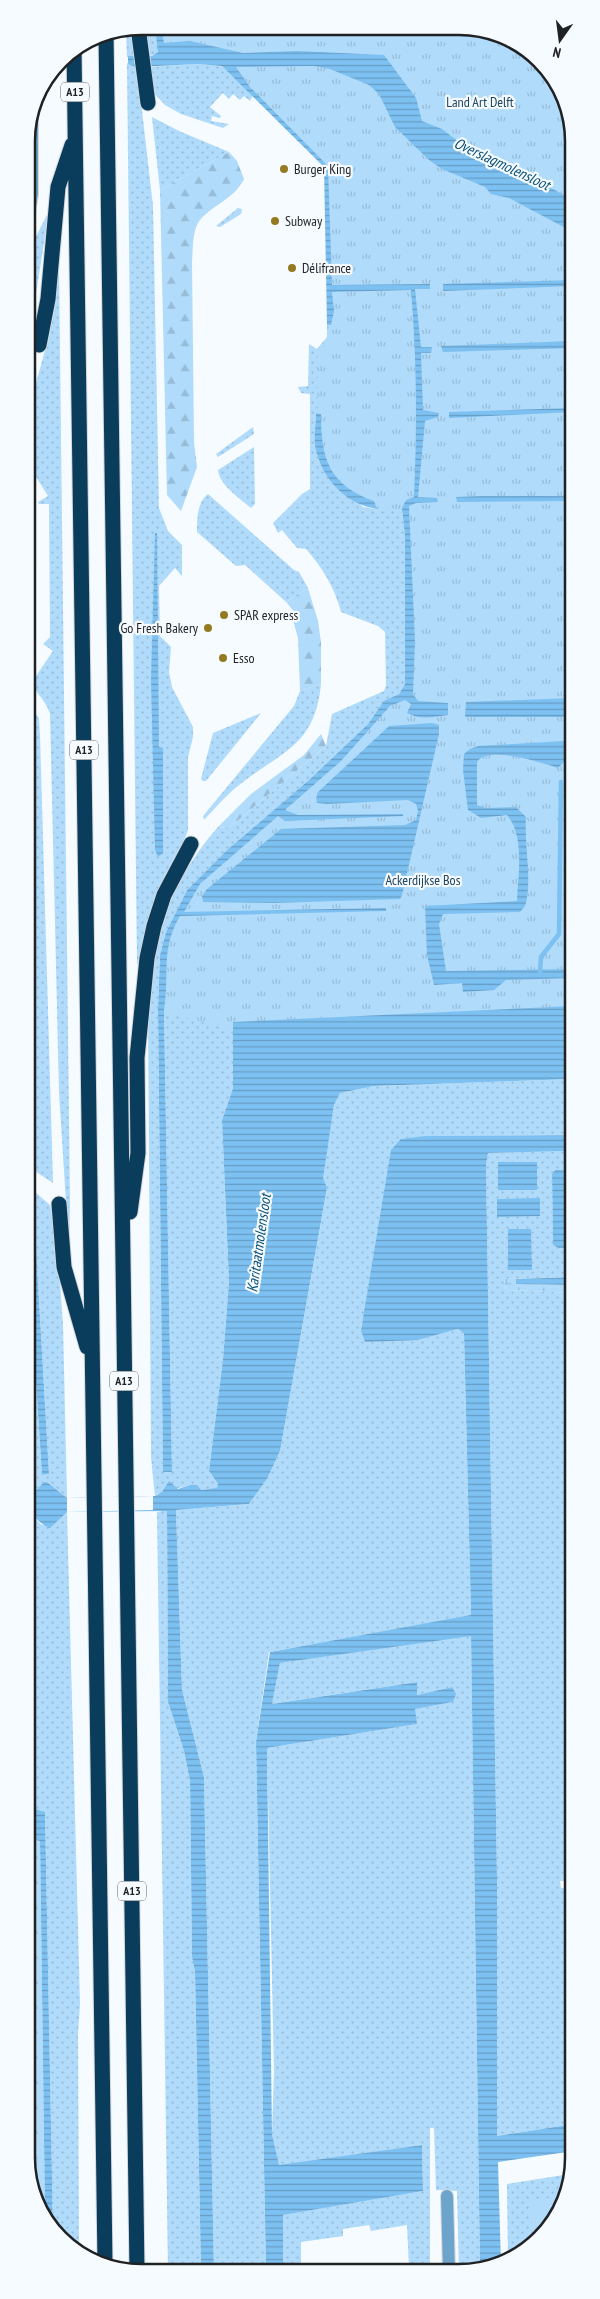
<svg xmlns="http://www.w3.org/2000/svg" width="600" height="2299" font-family="'PT Sans Narrow',sans-serif">
	<style>
		.grass { fill: url(#grass-dots) }
		.forest { fill: url(#forest-firs) }
		.wetland { fill: url(#wetland-marsh) }
		.park { fill: url(#park-tufts) }
		.pitch { fill: #b0dbfb }
		.water { fill: url(#water-rules) }
		.pier { fill: #f6fbff }
		.lines { fill: none; stroke-linecap: round; stroke-linejoin: round }
		.stream { stroke: #7dc1f2; stroke-width: 4.5 }
		.minor-casing { stroke: #d4d8dc; stroke-width: 14 }
		.motorway-casing { stroke: #d4d8dc; stroke-width: 17 }
		.minor { stroke: #6da4cc; stroke-width: 12 }
		.motorway { stroke: #0a3c5b; stroke-width: 15 }
		.poi-dot { fill: #947a21; stroke: #f6fbff; stroke-width: 2 }
		.labels { text-anchor: middle; stroke-width: 4.5; stroke-linejoin: round; paint-order: stroke }
		.shield { fill: #f6fbff; stroke: #606265; stroke-width: 1 }
		.shield-label { font-size: 12px; font-weight: bold; fill: #1f2123 }
		.park-label { font-size: 14px; fill: #20455f; stroke: #f6fbff }
		.poi-label { font-size: 14px; fill: #1f2123; stroke: #f6fbff; text-anchor: start }
		.water-label { font-size: 15px; font-style: italic; fill: #0a5078; stroke: #f6fbff }
		.rim { fill: none; stroke: #1f2123; stroke-width: 2.5 }
	</style>
	<defs>
		<pattern id="grass-dots" width="8" height="8" patternUnits="userSpaceOnUse" patternTransform="scale(1.25)"><rect width="8" height="8" fill="#b0dbfb"/><path d="M2 2h.1M6 6h.1" fill="none" stroke="#97bcd7" stroke-width="1.8" stroke-linecap="round"/></pattern>
		<pattern id="forest-firs" width="22" height="20" patternUnits="userSpaceOnUse" patternTransform="scale(1.25)"><rect width="22" height="20" fill="#b0dbfb"/><path d="M5 1l3.5 6h-7zM16 11l3.5 6h-7z" fill="#97bcd7"/></pattern>
		<pattern id="wetland-marsh" width="20" height="14" patternUnits="userSpaceOnUse" patternTransform="scale(1.25)"><rect width="20" height="14" fill="#b0dbfb"/><path d="M1 5h8M5 5V1M11 12h8M15 12V8" fill="none" stroke="#97bcd7"/></pattern>
		<pattern id="park-tufts" width="24" height="20" patternUnits="userSpaceOnUse" patternTransform="scale(1.25)"><rect width="24" height="20" fill="#b0dbfb"/><path d="M3 7l-1-3M5 7V3M7 7l1-3M15 17l-1-3M17 17v-4M19 17l1-3" fill="none" stroke="#97bcd7"/></pattern>
		<pattern id="water-rules" width="6" height="5" patternUnits="userSpaceOnUse" patternTransform="scale(1.25)"><rect width="6" height="5" fill="#7dc1f2"/><path d="M0 2.5h6" fill="none" stroke="#669cc4"/></pattern>
	</defs>
	<rect width="100%" height="100%" fill="#f6fbff"/>
	<path class="grass" d="M142,26H155L159,48L156,55L145,56Z
		M133,28L135,56L127,57L126,29Z
		M127,63L137,67L153,206L159,508L168,531L182,545V576L175,568L159,586L160,636L171,647L169,672L172,687L193,727V737L188,757V830L140,963L137,964Z
		M198,64L222,66L253,95L250,101L244,96L240,100L233,94L229,99L223,93L210,107L221,116L220,118L212,116L211,121L229,124L223,128L181,114L165,105L153,92L146,67Z
		M152,117L179,131L229,152L160,190Z
		M238,208L242,209L241,214L220,227L216,226Z
		M49,211L33,313L27,330V254Z
		M57,268H59L70,1203L69,1250L59,1092L50,714C46,698 27,686 27,670L36,676L53,651L43,644L50,637L49,504H39L38,502L48,496L33,472L27,477V415L46,347Z
		M327,325H331L321,414L316,413L315,443L319,461L363,507L376,509L374,501L402,508L405,537V684L399,694L384,702L368,724L310,779L227,850L187,890L166,932L160,955L158,1009L163,1472H172L164,1010L233,1023V1088L222,1120L229,1282L223,1359L209,1471L218,1484L217,1489L201,1490L190,1485L157,1494L155,1496L151,1457L148,1007C151,983 152,957 158,934C168,897 193,855 218,827L229,828L326,746L332,714L384,691L386,685L385,632L378,626L341,612C335,588 322,567 306,549L297,548L282,530L278,533L273,523L302,494L310,489V394L301,393L298,387L308,386L309,344L317,349L327,337Z
		M253,427L254,434L218,457L216,454Z
		M254,447L255,504L251,508C241,499 219,485 218,470Z
		M208,494L294,570L299,572L308,588L286,602L245,565L236,566L197,532C197,520 197,502 208,494Z
		M321,684C315,744 285,750 243,782C228,793 216,807 204,820L203,816L294,706L300,691Z
		M27,698L39,719L40,735L53,1183L27,1166Z
		M261,713L206,781H203L201,779L213,733Z
		M573,1079V1135L425,1136L362,1322L361,1330L418,1340L458,1329L464,1333L471,1616L269,1652L256,1742L266,2271H214L204,1777L182,1690L176,1510L249,1504L267,1479L280,1451L327,1189L322,1178L334,1105L340,1093L374,1086Z
		M573,1151V1169L555,1170L552,1174L553,1245L558,1248H573V1277L504,1279L506,1290L573,1293V1881H560L561,1888H573L574,2124L497,2136V1878L486,1165L488,1153Z
		M27,1185L50,1205L57,1240L63,1325L67,1498L47,1482H44L32,1494L29,1479L27,1243L42,1475L49,1474L35,1230L27,1214Z
		M167,1510L168,1702L184,1751L190,1781L192,1957L195,1972L201,2271H168L157,1512Z
		M64,1512H67L80,2004L78,2034L79,2248L55,2234L53,2229L45,1813L34,1809L27,1823V1730L31,1713L27,1709V1555L29,1518L31,1515L42,1525Z
		M471,1635L480,2270L459,2272L457,2191L436,2190L434,2128H430V2266L409,2267L407,2225L371,2231L369,2225L343,2229V2236L301,2242V2271H283L282,2215L423,2191L422,2145L279,2166L272,2134L274,2071L267,1748L416,1724L414,1709L453,1702L452,1687L417,1695L416,1682L272,1704L280,1663Z
		M570,2174L545,2234L508,2261L507,2184Z"/>
	<path class="forest" d="M229,152L237,161L244,179C233,201 210,205 198,223C192,234 193,250 192,262L194,443L197,467L181,511L167,495L160,190Z
		M308,588L318,621L321,642V684L300,691L298,638L293,620L298,616L286,602Z
		M321,734L326,746L229,828L218,827L251,794L304,755Z
		M31,1839L40,1841L45,2213L27,2173V1845Z"/>
	<path class="wetland" d="M504,1279H516V1284L573,1285V1293L506,1290Z"/>
	<path class="park" d="M158,26L482,29L545,65L573,126V1026L244,1033L162,1011L167,940L190,894L210,872L370,725L386,704L404,695L410,683L406,514L369,503L336,483L322,458L318,434L317,358L326,343L331,314L326,166L234,73L223,56L164,51Z"/>
	<path class="pitch" d="M561,2196L545,2234L535,2242L528,2201Z"/>
	<path class="water" d="M155,26H161L164,43L190,41L243,53L298,51L384,55L416,98L422,121L442,129L463,145L533,178L573,200V232L509,198L491,194L485,187L442,169L429,160L395,127L379,94L369,85L330,69L314,66L236,67L250,87L328,166L332,285L430,284V289H415L421,347H432L431,353H421L423,410L439,413L438,417L425,421L418,497L437,498L438,502L416,503L409,506L415,641L413,694L418,701L448,703V715C434,717 419,720 407,713L411,704L405,700L390,706L341,761L285,810L298,815L403,814V816L285,821L278,816L200,884L184,912L386,908V911L180,916C160,950 170,974 164,1010L172,1472H163L158,1009L160,955L166,932L187,890L227,850L310,779L368,724L384,701L399,694L405,684V537L402,508L406,500L414,497C417,428 417,360 411,290L332,292L334,311L331,325H327L324,167L222,66L198,64L136,67L128,64V56H152L158,52Z
		M573,280V286L443,291V284Z
		M573,341V348L443,352L441,346Z
		M573,408V412L449,418V412Z
		M316,413L321,414C321,459 329,485 374,501L377,509C345,504 320,477 315,445C314,435 316,423 316,413Z
		M482,496H573V501L457,502L456,497Z
		M155,533H157L159,747L163,748V853L158,857L155,850L151,679Z
		M573,698V717H465L466,702Z
		M432,723L439,725V734L402,895L400,899L274,903L203,902L202,896L207,889L281,829L405,825L416,820L418,811L416,804L408,800L327,804L317,803L316,798L319,791L389,726Z
		M565,741L573,747V755L568,761H565L558,768C542,763 488,745 477,762V805L485,808L516,807L526,817C524,844 532,877 526,903C525,907 522,909 520,912L443,914L439,924L446,971L573,969V978L506,980L494,990L463,992L462,983L434,985L427,955L425,906L517,901C518,875 525,836 507,815L481,818L468,810L463,770L464,754L470,749L478,746Z
		M27,952L31,1151L27,1150Z
		M573,1006V1079L374,1086L340,1093L334,1105L323,1178L327,1188L280,1451L267,1479L249,1504L176,1510L182,1690L204,1777L214,2271H201L195,1972L192,1957L190,1781L184,1751L168,1702L167,1511L67,1512L50,1528C41,1525 36,1516 27,1515V1503L32,1502V1494L44,1482H47L67,1498L155,1496L162,1492L169,1481L178,1489L190,1485H197L201,1490L217,1488L218,1484L209,1471L223,1359L229,1282L222,1120L233,1088V1022Z
		M573,1135V1151L488,1153L486,1165L497,1878V2136L574,2124V2151L498,2162L501,2264L480,2270L471,1636L280,1663L272,1704L417,1682V1695L452,1687L456,1694L453,1702L415,1709L417,1724L267,1748L272,2134L279,2165L422,2145L423,2191L283,2215V2271H266L256,1742L270,1652L471,1615L464,1333L458,1329L418,1340L365,1342L361,1330L391,1150L401,1139L425,1136Z
		M498,1162H537V1190H498Z
		M573,1169V1248H558L553,1245L552,1174L555,1170Z
		M540,1198V1216L497,1217V1199Z
		M27,1214L35,1230L49,1474L42,1475L27,1243Z
		M508,1229H531L532,1270H508Z
		M573,1277V1285L516,1284V1279Z
		M34,1809L45,1812L53,2229L45,2213L40,1841L31,1839L27,1845V1823Z"/>
	<path class="pier" d="M153,1496V1510L67,1512V1498Z"/>
	<g class="lines">
		<path class="stream" d="M540,972L541,957L559,934L561,782"/>
		<g class="minor-casing">
			<path id="minor" d="M27,224L32,194V112
				M447,2196L449,2272"/>
		</g>
		<g class="motorway-casing">
			<path id="motorway" d="M138,27L148,103
				M106,33L137,2271
				M74,50L105,2263
				M39,345L48,299L58,187L72,145
				M59,1204L64,1267L87,1347
				M130,1212L138,1153L137,1058L147,958L154,926L164,895L191,844"/>
		</g>
		<use href="#minor" class="minor"/>
		<use href="#motorway" class="motorway"/>
	</g>
	<g class="poi-dot">
		<circle cx="284" cy="169" r="5"/>
		<circle cx="275" cy="221" r="5"/>
		<circle cx="292" cy="268" r="5"/>
		<circle cx="224" cy="615" r="5"/>
		<circle cx="208" cy="628" r="5"/>
		<circle cx="223" cy="658" r="5"/>
	</g>
	<g class="labels">
		<g class="shield">
			<rect x="61" y="82.5" width="28" height="19" rx="4"/>
			<rect x="70" y="740.5" width="28" height="19" rx="4"/>
			<rect x="110" y="1371.5" width="28" height="19" rx="4"/>
			<rect x="118" y="1881.5" width="28" height="19" rx="4"/>
		</g>
		<g class="shield-label">
			<text x="75" y="96">A13</text>
			<text x="84" y="754">A13</text>
			<text x="124" y="1385">A13</text>
			<text x="132" y="1895">A13</text>
		</g>
		<g class="park-label">
			<text x="480" y="107">Land Art Delft</text>
			<text x="423" y="885">Ackerdijkse Bos</text>
		</g>
		<g class="poi-label">
			<text x="294" y="174">Burger King</text>
			<text x="285" y="226">Subway</text>
			<text x="302" y="273">Délifrance</text>
			<text x="234" y="620">SPAR express</text>
			<text x="198" y="633" text-anchor="end">Go Fresh Bakery</text>
			<text x="233" y="663">Esso</text>
		</g>
		<g class="water-label">
			<text transform="translate(502 164) rotate(25)" y="5">Overslagmolensloot</text>
			<text transform="translate(259 1243) rotate(-82)" y="5">Karitaatmolensloot</text>
		</g>
	</g>
	<path d="M0 0H600V2299H0ZM141 35H459A106 106 0 0 1 565 141V2158A106 106 0 0 1 459 2264H141A106 106 0 0 1 35 2158V141A106 106 0 0 1 141 35Z" fill="#f6fbff" fill-rule="evenodd"/>
	<path class="rim" d="M141 35H459A106 106 0 0 1 565 141V2158A106 106 0 0 1 459 2264H141A106 106 0 0 1 35 2158V141A106 106 0 0 1 141 35Z"/>
	<g transform="translate(560 40) rotate(194)" stroke="#f6fbff" stroke-width="4" paint-order="stroke">
	<path d="M0-4L9 19L0 12L-9 19Z" fill="#1f2123"/>
	<text y="-8" font-size="14" font-weight="bold" text-anchor="middle" fill="#1f2123">N</text>
	</g>
</svg>
